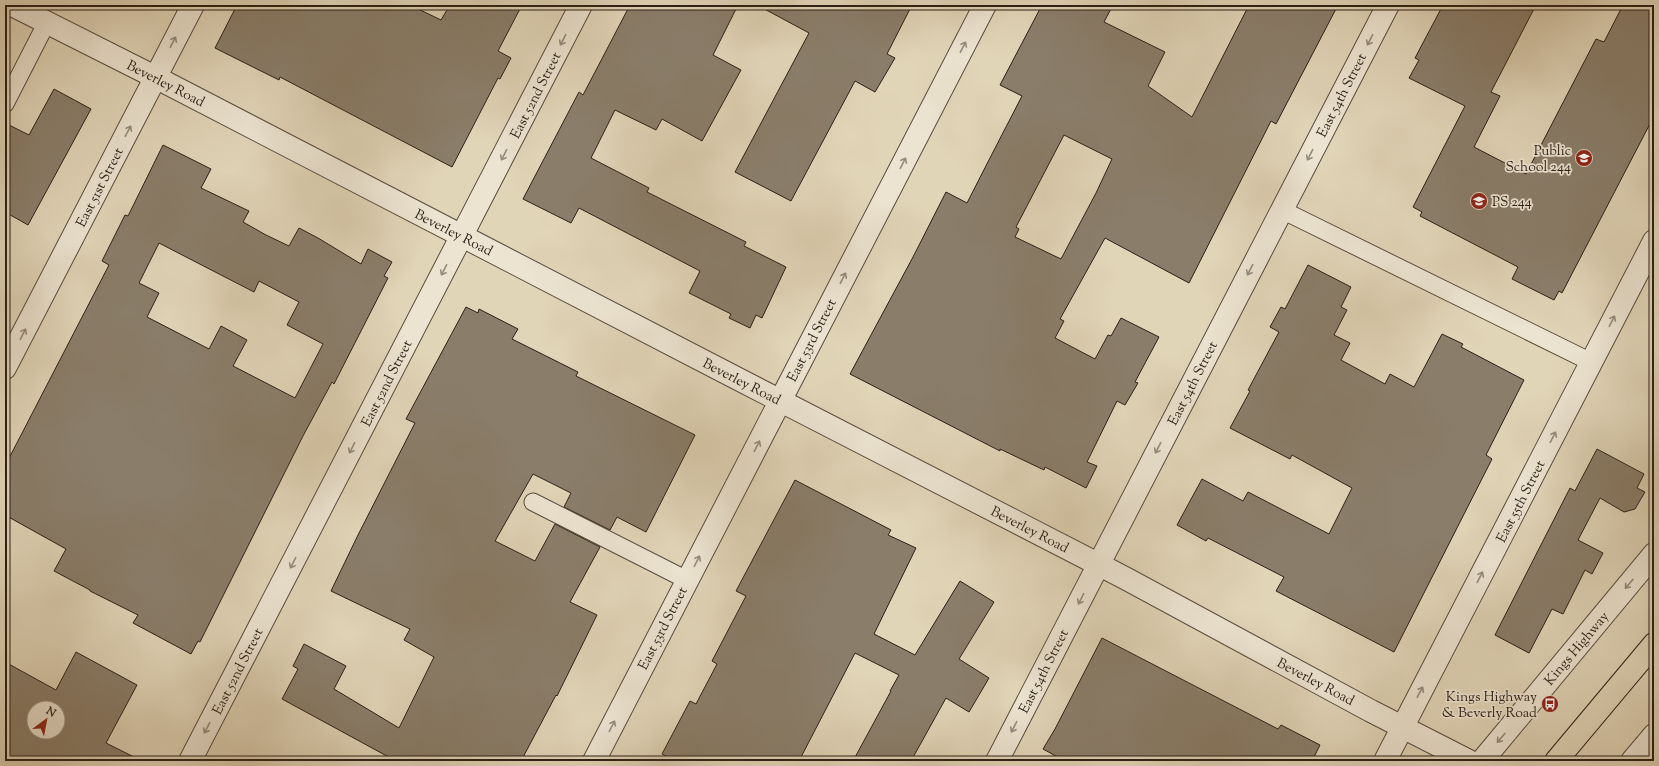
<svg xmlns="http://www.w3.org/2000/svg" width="1659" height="766" font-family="'Sorts Mill Goudy',serif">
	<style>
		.building { fill: #8a7e6b; stroke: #2b1f17; fill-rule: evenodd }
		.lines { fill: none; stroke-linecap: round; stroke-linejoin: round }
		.service-casing { stroke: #584c3f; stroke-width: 19 }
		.minor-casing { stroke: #584c3f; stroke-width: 24 }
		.tertiary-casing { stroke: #584c3f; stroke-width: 24 }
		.primary-casing { stroke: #2b1f17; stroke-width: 24 }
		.service { stroke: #ece4d1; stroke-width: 17 }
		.minor { stroke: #ece4d1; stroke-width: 22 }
		.tertiary { stroke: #ece4d1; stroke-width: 22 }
		.primary { stroke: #e1d5b8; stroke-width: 22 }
		.oneway { stroke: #958b7d }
		.labels { text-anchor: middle; stroke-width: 3.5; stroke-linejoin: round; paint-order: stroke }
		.street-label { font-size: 14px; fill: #2b1f17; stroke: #ece4d1 }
		.poi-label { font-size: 14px; fill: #2b1f17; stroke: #ece4d1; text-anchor: end }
	</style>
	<rect width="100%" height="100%" fill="#e1d5b8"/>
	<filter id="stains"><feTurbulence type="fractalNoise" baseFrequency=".005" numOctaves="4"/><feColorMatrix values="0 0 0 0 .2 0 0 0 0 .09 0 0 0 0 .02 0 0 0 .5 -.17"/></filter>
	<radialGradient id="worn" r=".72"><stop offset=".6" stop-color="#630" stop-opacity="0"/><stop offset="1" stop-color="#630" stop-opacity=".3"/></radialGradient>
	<path class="building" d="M237,5H410L441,20L450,5H522L498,51L511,58L500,79L498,78L452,167L280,77L279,80L215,48Z
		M630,5H738L713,55L741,70L702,141L662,119L656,130L615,110L591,158L649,188L647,192L746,242L744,246L786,267L762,318L756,315L750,328L729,318L731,314L689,293L700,271L579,208L571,223L523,199L579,92L583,95Z
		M757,5H912L887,54L895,58L875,92L855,81L791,201L735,172L809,33Z
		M1042,5H1113L1104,22L1165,52L1148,86L1192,117L1249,5H1338L1276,124L1271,121L1189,283L1105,238L1060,319L1064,321L1055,338L1095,359L1108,335L1111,336L1121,318L1159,337L1135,382L1138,383L1125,405L1117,401L1087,462L1097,466L1086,488L1045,467L1044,470L1000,449V451L850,374L913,257L946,192L967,203L991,156L1022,96L1000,85ZM1064,135L1112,159L1096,193L1061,259L1015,237L1019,229L1016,227Z
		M1443,5H1536L1491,92L1500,96L1474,147L1526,174L1596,39L1604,42L1623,5H1654V116L1562,293L1559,291L1554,300L1512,279L1518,267L1420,216L1422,212L1413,207L1465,106L1409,78L1419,60L1415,58Z
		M54,89L91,109L28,225L5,212V123L29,135Z
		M163,145L211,169L201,188L249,211L243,222L266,235L289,246L299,228L318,238L361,264L368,249L392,262L384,276L388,278L334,384L332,382L303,436L200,642L198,641L191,654L133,623L138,615L90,591V590L54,571L66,549L5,515V466L109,265L102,261L125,215L128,216ZM159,243L254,292L259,281L299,302L287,325L323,344L295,398L233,366L247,340L221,326L209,349L147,317L159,293L139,283Z
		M1308,265L1351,287L1341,307L1347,310L1334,335L1350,343L1341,360L1385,384L1390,374L1414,387L1442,334L1463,344L1461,347L1524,380L1486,455L1492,459L1394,652L1276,591L1284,577L1208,538L1206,541L1177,525L1202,479L1243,501L1248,492L1329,534L1352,488L1292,455L1290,459L1230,428L1250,391L1248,390L1279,332L1270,327L1281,307L1285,309Z
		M466,307L478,313L479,309L518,329L512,339L578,372L576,376L695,435L646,532L617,517L610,530L564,507L571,493L533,474L495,541L535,561L555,524L600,547L570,602L597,615L557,696L556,695L521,761H396L282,699L298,669L293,666L304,644L346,666L334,689L399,728L434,657L404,640L410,629L331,591L358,535L415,423L406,419Z
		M1597,449L1644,474L1637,488L1645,492L1635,509L1624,512L1600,498L1578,540L1603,553L1592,574L1585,570L1563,614L1552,609L1529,653L1495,635L1570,488L1575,491Z
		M795,480L891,530L888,535L916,548L874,634L915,655L960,581L994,602L959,659L989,678L969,712L946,698L911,761H853L891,691H890L899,675L855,653L799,761H675L662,754L690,701L696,704L717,664L712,661L746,596L736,591Z
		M1102,638L1278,729L1281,725L1320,745L1312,761H1065L1043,749L1055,729Z
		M76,652L137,685L106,743L142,761H5V662L56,690ZM34,708H58V732H34Z"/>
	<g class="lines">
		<g class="service-casing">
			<path id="service" d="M5,104L47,22
				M1282,210L1591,362
				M533,502L687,580"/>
		</g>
		<g class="minor-casing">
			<path id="minor" d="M5,368L193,5
				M190,761L581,5
				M594,761L985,5
				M997,761L1388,5
				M1385,761L1654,241"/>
		</g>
		<g class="tertiary-casing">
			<path id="tertiary" d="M12,5L155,77L742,381L1123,577L1371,711L1469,761
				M1482,761L1654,554
				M1632,761L1654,735"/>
		</g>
		<g class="primary-casing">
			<path id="primary" d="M1556,761L1654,644"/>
		</g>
		<use href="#service" class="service"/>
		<use href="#minor" class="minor"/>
		<use href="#tertiary" class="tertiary"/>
		<use href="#primary" class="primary"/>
	</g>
	<defs><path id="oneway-shaft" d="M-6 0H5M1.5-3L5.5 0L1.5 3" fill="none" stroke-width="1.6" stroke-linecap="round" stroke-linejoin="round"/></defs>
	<g class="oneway">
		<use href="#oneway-shaft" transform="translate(563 40) rotate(117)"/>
		<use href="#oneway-shaft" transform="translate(1370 40) rotate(117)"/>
		<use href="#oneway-shaft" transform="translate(173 42) rotate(-63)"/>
		<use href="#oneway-shaft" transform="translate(963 47) rotate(-63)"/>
		<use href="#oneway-shaft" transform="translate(128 131) rotate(-62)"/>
		<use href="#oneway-shaft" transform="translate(504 155) rotate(117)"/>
		<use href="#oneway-shaft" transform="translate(1310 155) rotate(117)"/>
		<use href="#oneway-shaft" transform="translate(903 163) rotate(-63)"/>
		<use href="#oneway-shaft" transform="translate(444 270) rotate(117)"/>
		<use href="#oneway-shaft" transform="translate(1250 270) rotate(117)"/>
		<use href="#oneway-shaft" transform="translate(843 278) rotate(-63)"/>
		<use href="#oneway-shaft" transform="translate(1612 321) rotate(-63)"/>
		<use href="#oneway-shaft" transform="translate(23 334) rotate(-63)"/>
		<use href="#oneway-shaft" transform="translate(1553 437) rotate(-63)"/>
		<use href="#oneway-shaft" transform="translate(757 446) rotate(-63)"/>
		<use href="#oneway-shaft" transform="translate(352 448) rotate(117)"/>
		<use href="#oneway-shaft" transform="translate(1158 448) rotate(117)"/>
		<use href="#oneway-shaft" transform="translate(697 561) rotate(-63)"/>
		<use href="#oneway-shaft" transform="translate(293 563) rotate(117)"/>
		<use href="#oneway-shaft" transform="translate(1480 577) rotate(-63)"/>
		<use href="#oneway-shaft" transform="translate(1629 584) rotate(130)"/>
		<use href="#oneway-shaft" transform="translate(1081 599) rotate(117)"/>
		<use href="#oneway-shaft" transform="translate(1420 692) rotate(-62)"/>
		<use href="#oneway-shaft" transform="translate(612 726) rotate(-63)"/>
		<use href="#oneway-shaft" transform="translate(1014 727) rotate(117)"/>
		<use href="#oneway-shaft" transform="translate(207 728) rotate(117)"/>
		<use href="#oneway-shaft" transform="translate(1501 738) rotate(130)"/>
	</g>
	<defs>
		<g id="school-disc" transform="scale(0.9)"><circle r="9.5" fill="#8f2418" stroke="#ece4d1"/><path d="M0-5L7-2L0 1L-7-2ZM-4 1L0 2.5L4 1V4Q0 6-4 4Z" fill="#fff"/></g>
		<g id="bus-disc" transform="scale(0.9)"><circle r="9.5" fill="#8f2418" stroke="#ece4d1"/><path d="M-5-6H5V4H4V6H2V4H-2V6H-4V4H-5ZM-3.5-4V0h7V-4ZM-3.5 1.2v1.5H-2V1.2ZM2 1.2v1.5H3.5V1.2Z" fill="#fff"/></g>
	</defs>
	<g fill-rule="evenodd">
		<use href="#school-disc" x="1584" y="158"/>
		<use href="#school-disc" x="1479" y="201"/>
		<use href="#bus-disc" x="1550" y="704"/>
	</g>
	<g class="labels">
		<g class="street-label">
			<text transform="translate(166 83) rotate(27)" y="5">Beverley Road</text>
			<text transform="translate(535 95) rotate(-63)" y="5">East 52nd Street</text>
			<text transform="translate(1341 95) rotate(-63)" y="5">East 54th Street</text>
			<text transform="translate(99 187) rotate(-63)" y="5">East 51st Street</text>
			<text transform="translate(454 232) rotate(27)" y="5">Beverley Road</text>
			<text transform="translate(811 340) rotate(-63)" y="5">East 53rd Street</text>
			<text transform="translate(742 381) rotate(27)" y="5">Beverley Road</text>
			<text transform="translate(386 383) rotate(-63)" y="5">East 52nd Street</text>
			<text transform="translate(1192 383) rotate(-63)" y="5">East 54th Street</text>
			<text transform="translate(1520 501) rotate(-63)" y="5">East 55th Street</text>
			<text transform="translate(1030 529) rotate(27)" y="5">Beverley Road</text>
			<text transform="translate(662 628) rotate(-63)" y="5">East 53rd Street</text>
			<text transform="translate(1576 648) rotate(-50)" y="5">Kings Highway</text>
			<text transform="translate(237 671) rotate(-63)" y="5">East 52nd Street</text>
			<text transform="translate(1043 671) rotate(-63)" y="5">East 54th Street</text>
			<text transform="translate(1316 681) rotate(28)" y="5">Beverley Road</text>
		</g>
		<g class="poi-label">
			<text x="1571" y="155">Public<tspan x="1571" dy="16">School 244</tspan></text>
			<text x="1492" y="206" text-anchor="start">PS 244</text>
			<text x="1537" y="701">Kings Highway<tspan x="1537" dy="16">&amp; Beverly Road</tspan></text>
		</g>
	</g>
	<rect width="1659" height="766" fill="none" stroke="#e1d5b8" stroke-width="20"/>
	<rect x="6" y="6" width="1647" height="754" fill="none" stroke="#2b1f17" stroke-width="2"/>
	<rect x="10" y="10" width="1639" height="746" fill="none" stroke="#2b1f17"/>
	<g transform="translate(46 720) rotate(32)"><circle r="19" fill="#ece4d1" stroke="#9f9587"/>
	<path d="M0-3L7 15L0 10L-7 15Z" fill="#8f2418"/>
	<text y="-6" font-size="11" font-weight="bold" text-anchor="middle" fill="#2b1f17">N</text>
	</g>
	<rect width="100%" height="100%" filter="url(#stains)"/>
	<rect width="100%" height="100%" fill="url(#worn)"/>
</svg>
